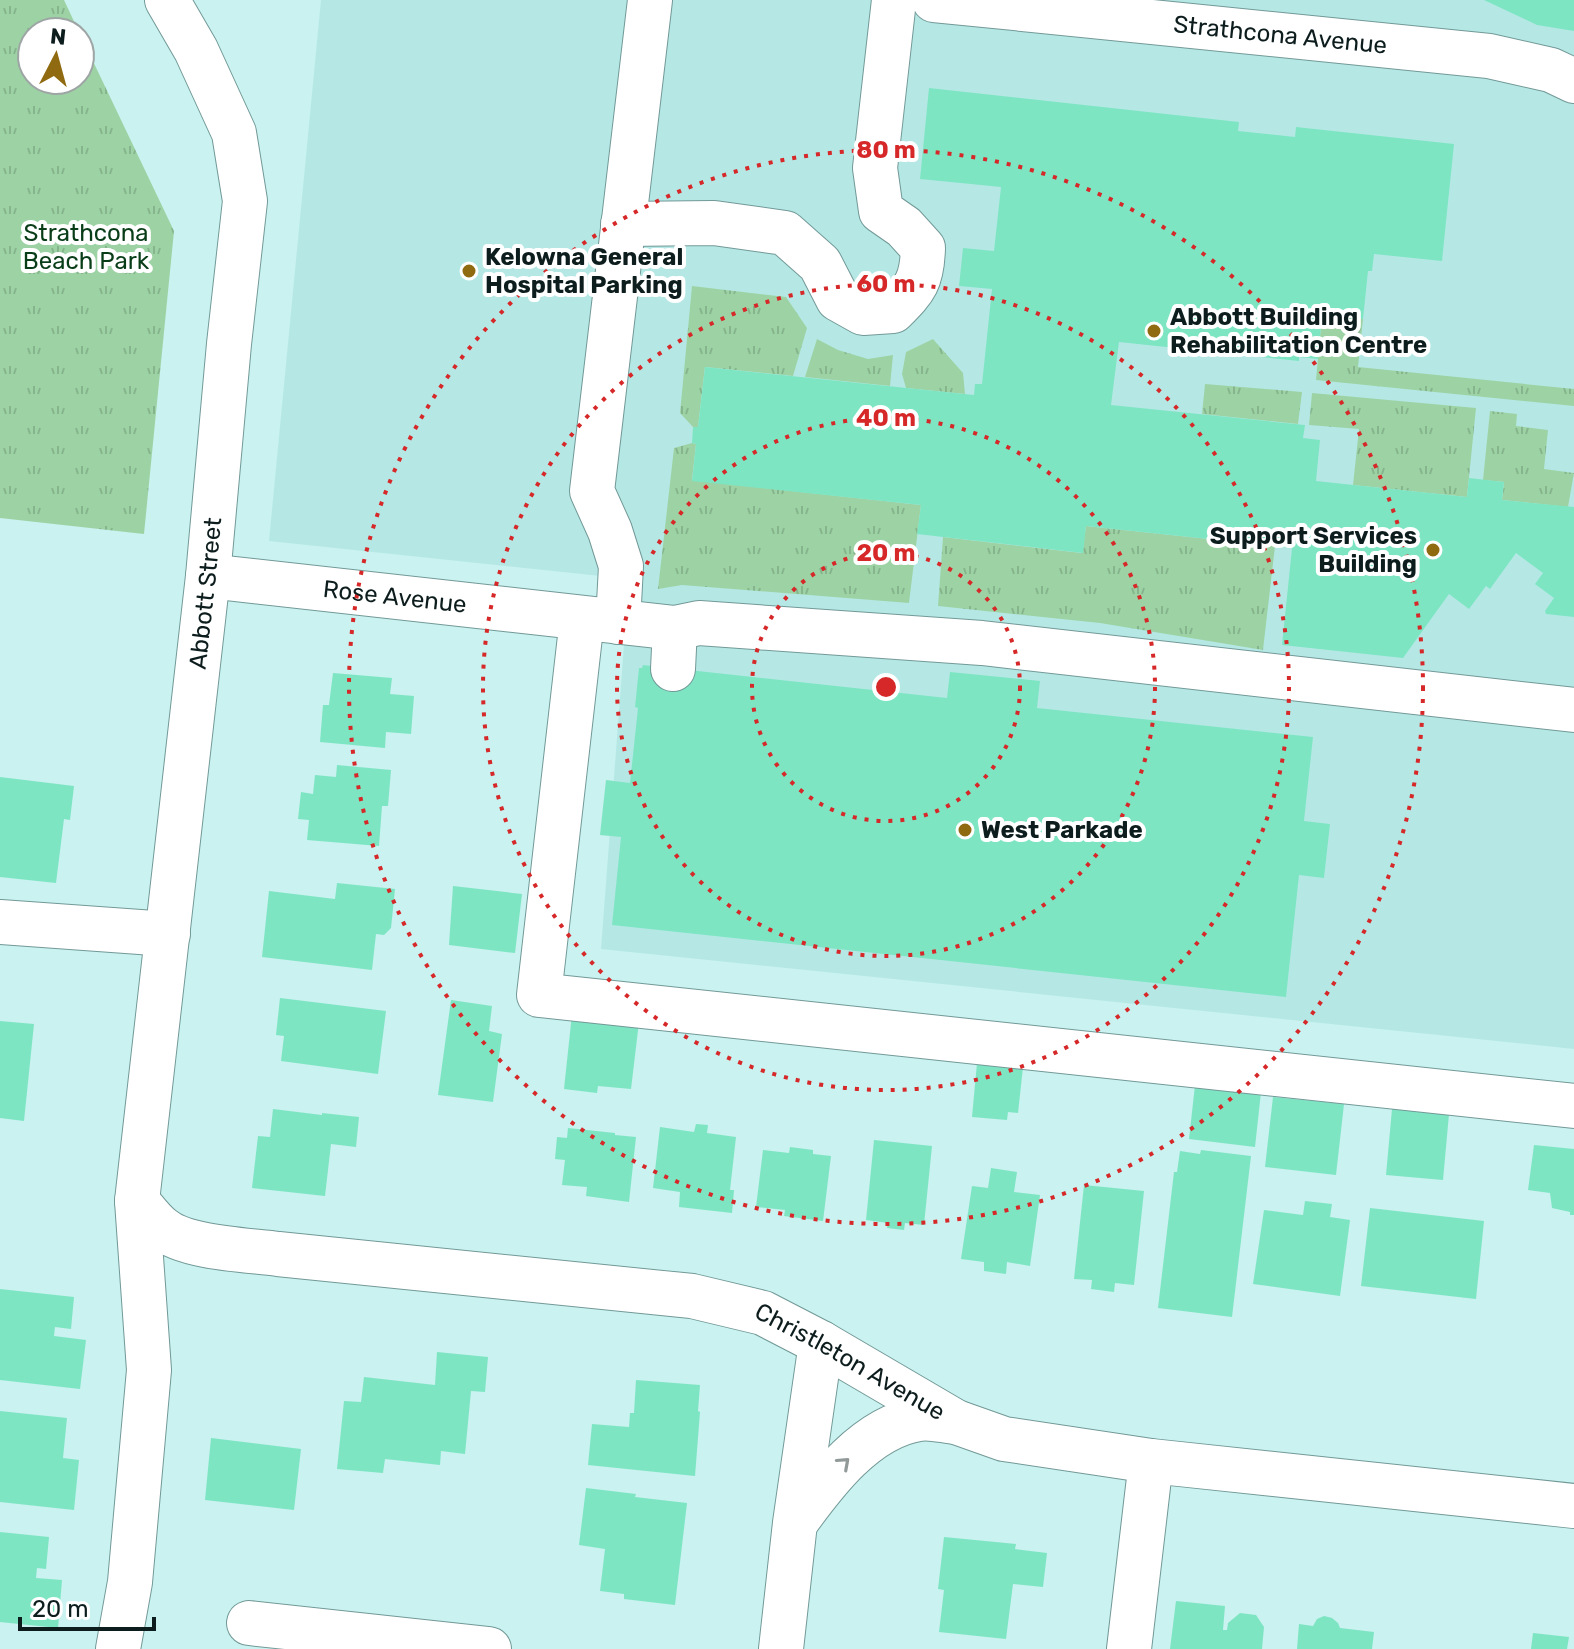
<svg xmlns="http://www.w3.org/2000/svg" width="1574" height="1649" font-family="Rubik,sans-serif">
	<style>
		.built { fill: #b5e8e5 }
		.grass { fill: url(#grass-tufts) }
		.building { fill: #7ee5c3 }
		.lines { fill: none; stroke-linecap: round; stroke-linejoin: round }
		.minor-casing { stroke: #729997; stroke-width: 46 }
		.minor { stroke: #fff; stroke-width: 44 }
		.oneway { stroke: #929999 }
		.ring { fill: none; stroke: #d62828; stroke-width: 4; stroke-dasharray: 4 8 }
		.poi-dot { fill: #906a10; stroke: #fff; stroke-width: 3 }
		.labels { text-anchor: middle; stroke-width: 8; stroke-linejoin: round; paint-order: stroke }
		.street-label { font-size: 24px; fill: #0d1d1d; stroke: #fff }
		.park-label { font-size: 24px; fill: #093d18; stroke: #fff }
		.poi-label { font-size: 24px; font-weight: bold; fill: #0d1d1d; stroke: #fff; text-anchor: start }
		.centre { fill: #d62828; stroke: #fff; stroke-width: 4 }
		.ring-label { font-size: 24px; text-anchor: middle; font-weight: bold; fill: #d62828; stroke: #fff; stroke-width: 8; stroke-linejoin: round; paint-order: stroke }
	</style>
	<defs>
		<pattern id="grass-tufts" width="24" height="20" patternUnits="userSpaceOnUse" patternTransform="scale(2)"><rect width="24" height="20" fill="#9dd3a4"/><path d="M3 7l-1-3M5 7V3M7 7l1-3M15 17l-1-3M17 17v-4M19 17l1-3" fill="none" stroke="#86b58d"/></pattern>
	</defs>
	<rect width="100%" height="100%" fill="#c9f2f0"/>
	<path class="built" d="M321,0H1574V1049L601,949L629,579L269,541Z"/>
	<path class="grass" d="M0,0H64L79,32H32V80H80V34L174,231L144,534L0,518Z
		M692,286L786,297L807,328L793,376L705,367L698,427H693L680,413Z
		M1322,315L1363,319L1358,367L1574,389V406L1316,380Z
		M817,339L838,350L868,359L893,355L890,386L805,377Z
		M933,339L963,373L965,394L906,388L902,374L906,352Z
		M1205,384L1302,392L1298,424L1202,414Z
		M1312,393L1476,408L1467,497L1353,485L1359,429L1309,425Z
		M1490,411L1517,414L1516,426L1548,430L1544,469L1574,473L1568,507L1502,500L1504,482L1483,480Z
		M692,443L696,444L692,480L921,505L909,603L682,585L658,589L674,448Z
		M1086,526L1275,546L1263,650L1100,623L938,606L943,537L1082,553Z"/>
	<path class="building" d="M1484,0H1574V31L1537,25Z
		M929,88L1239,122L1238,131L1295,137L1296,127L1454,144L1442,261L1374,254L1372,271H1368L1363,319L1322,315L1318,359L1299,357V361L1119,342L1111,405L1305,425L1303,438L1320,440L1316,481L1467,497L1469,478L1504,482L1502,500L1574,507V617L1546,614L1545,611L1554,598L1535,584L1543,573L1516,553L1490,589L1486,586L1469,609L1449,594L1403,658L1282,645L1292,548L1086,526L1083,553L917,534L921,505L692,481L696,444L692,443L693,427H698L705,367L974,395L975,384H982L992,289L959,286L963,248L994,251L1001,187L920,179Z
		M643,665L947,698L950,672L1040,681L1037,708L1313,737L1304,821L1330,824L1324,878L1299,875L1286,997L612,925L621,837L600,835L606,780L630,783L638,708L635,707L639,668H642Z
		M333,673L392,678L390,694L414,696L411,734L386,732L385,748L320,742L323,705H329Z
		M337,765L391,770L388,806H382L379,846L307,840L309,820L298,819L301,792L313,794L315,775L336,777Z
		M0,777L74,786L70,820L64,819L56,883L0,877Z
		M337,883L395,889L391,928L384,935L376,934L372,970L262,957L269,891L335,899Z
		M453,886L522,894L515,953L449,945Z
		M280,998L386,1011L378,1074L281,1061L284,1036L276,1035Z
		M451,1000L492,1006L489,1031L502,1034L493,1102L438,1095Z
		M572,1014L639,1022L631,1089L598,1086L597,1093L564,1089Z
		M0,1021L34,1024L24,1121L0,1118Z
		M977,1063L1023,1067L1018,1113L1008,1112L1007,1120L972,1117Z
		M1195,1085L1261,1092L1255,1147L1189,1139Z
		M1273,1097L1344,1104L1336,1175L1265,1167Z
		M1393,1098L1450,1103L1443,1180L1386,1175Z
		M273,1109L322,1115V1113L359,1117L356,1147L331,1144L325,1196L252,1188L258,1136L270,1137Z
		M696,1124L708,1125L707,1133L736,1137L730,1190H734L732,1213L679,1207L680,1192L653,1188L660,1127L694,1132Z
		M568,1128L615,1133V1135L636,1137L629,1202L586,1196L587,1187L562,1185L565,1160L555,1159L557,1137L567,1138Z
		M874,1140L932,1146L924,1225L905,1223L904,1230L887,1228L888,1223L866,1220Z
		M1534,1145L1574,1149V1215H1570V1212L1552,1208L1550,1193L1528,1190Z
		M790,1147L813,1150V1154L831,1156L823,1221L784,1216L785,1210L756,1207L763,1150L789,1153Z
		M1201,1150L1251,1156L1232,1317L1158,1308L1174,1172H1177L1180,1151L1200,1154Z
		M991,1168L1017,1172L1014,1192L1040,1195L1030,1266L1007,1262L1006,1274L984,1271V1262L961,1259L972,1186L988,1188Z
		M1084,1185L1144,1191L1134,1285L1115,1283L1114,1292L1091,1289L1092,1280L1074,1279Z
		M1305,1201L1332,1204L1330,1217L1350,1220L1340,1296L1253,1284L1264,1210L1303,1215Z
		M1370,1208L1484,1221L1476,1299L1361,1286Z
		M0,1289L74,1297L71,1329L55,1327L54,1336L86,1340L80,1389L0,1380Z
		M437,1352L488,1357L485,1392L471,1391L465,1454L441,1451L440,1465L385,1459L383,1473L337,1469L344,1401L361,1402L364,1377L435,1385Z
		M636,1380L700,1385L698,1411L700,1412L695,1476L588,1465L592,1424L629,1427L630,1413H634Z
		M0,1411L67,1418L63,1458L79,1460L74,1510L0,1502Z
		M211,1438L301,1449L294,1510L205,1500Z
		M586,1488L636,1494L635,1497L687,1503L675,1605L624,1599V1594L600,1591L605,1549L579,1545Z
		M0,1532L49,1537L46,1569L37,1568L36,1578L62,1580L58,1628L0,1622Z
		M944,1537L1016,1544L1015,1549L1047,1553L1043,1587L1013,1584L1006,1639L939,1632L944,1590L938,1589Z
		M1176,1601L1225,1606L1223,1630H1227L1228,1623L1240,1613L1256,1615L1264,1627L1262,1649H1170Z
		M1324,1616L1332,1618L1338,1623L1340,1628L1374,1632L1372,1649H1297L1299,1624L1313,1626L1317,1619Z
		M1533,1633L1569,1637L1567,1649H1531Z"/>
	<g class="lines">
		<g class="minor-casing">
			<g id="minor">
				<path id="s1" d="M934,0L1489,56L1551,70L1574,81"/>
				<path d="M623,224L714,223L785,233L820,264L838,299L863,313L893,311C916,288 922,281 923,248L904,227L881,211L875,168L894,0"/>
				<path id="s2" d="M208,576L675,628L699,623L982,643L1574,710"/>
				<path d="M582,619L539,995L1574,1106"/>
				<path d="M618,622L621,566L610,531L592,491L650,0"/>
				<path d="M673,669L675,628"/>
				<path d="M0,922L168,934"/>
				<path id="s3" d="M137,1201C145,1210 153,1222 163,1229C186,1248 248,1250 278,1254L692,1296L763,1313L821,1343L956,1422L1004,1439L1151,1461L1574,1506"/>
				<path d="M796,1522C825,1482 866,1427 919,1419C930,1417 944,1421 956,1422"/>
				<path d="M249,1623L489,1649"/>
				<path id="s4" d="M118,1649L130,1582L149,1370L137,1201L208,576L229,344L245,201L234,133L196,50L167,0"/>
				<path d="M781,1649L795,1523L821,1343"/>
				<path d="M1129,1649L1151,1461"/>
			</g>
		</g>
		<use href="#minor" class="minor"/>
	</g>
	<defs><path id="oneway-chevron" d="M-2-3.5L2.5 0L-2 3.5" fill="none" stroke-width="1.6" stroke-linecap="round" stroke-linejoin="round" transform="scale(2)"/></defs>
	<use class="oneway" href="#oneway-chevron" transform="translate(844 1463) rotate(-42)"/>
	<g class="ring">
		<circle cx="886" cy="687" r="134"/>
		<circle cx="886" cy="687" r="269"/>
		<circle cx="886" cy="687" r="403"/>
		<circle cx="886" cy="687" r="537"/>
	</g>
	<g class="poi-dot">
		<circle cx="469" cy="271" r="8"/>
		<circle cx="1154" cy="331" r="8"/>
		<circle cx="1433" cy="550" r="8"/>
		<circle cx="965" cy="830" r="8"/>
	</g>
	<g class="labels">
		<g class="street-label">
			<text dy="8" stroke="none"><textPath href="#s1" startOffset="348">Strathcona Avenue</textPath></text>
			<text dy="8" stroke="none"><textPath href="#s4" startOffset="1062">Abbott Street</textPath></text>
			<text dy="8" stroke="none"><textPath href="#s2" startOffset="188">Rose Avenue</textPath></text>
			<text dy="8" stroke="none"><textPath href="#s3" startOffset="746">Christleton Avenue</textPath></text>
		</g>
		<g class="park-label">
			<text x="86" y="241">Strathcona<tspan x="86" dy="28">Beach Park</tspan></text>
		</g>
		<g class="poi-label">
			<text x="485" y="265">Kelowna General<tspan x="485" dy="28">Hospital Parking</tspan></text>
			<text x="1170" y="325">Abbott Building<tspan x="1170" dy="28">Rehabilitation Centre</tspan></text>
			<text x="1417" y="544" text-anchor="end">Support Services<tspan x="1417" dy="28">Building</tspan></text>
			<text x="981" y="838">West Parkade</text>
		</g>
	</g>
	<circle cx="886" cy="687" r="12" class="centre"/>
	<g class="ring-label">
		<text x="886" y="158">80 m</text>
		<text x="886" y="292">60 m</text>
		<text x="886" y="426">40 m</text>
		<text x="886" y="561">20 m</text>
	</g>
	<g transform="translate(56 56) rotate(6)"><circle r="38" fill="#ffffff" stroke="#9ea5a5" stroke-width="2"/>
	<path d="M0-6L14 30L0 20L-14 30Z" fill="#906a10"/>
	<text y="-12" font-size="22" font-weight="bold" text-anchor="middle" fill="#0d1d1d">N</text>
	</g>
	<path d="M20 1617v12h134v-12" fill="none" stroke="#0d1d1d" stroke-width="4"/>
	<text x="32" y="1617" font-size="24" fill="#0d1d1d" stroke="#ffffff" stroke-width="6" paint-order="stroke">20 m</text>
</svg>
